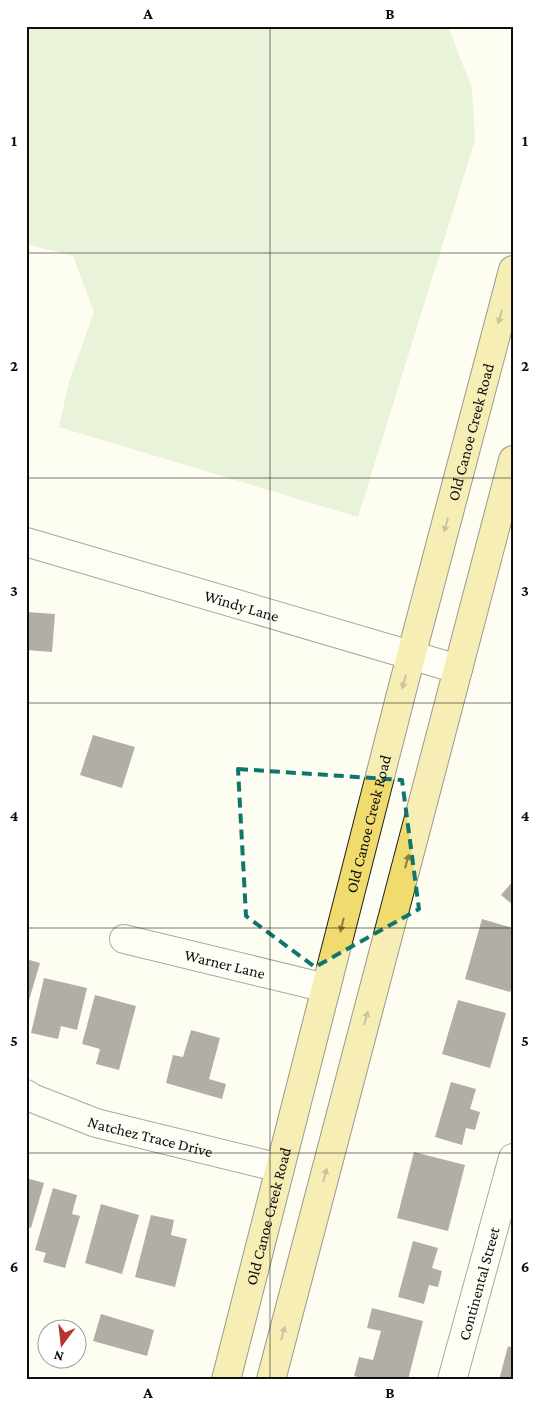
<svg xmlns="http://www.w3.org/2000/svg" width="539" height="1406" font-family="'Crimson Pro',serif">
	<style>
		.green { fill: #cfe7bc }
		.building { fill: #56514b }
		.lines { fill: none; stroke-linecap: round; stroke-linejoin: round }
		.minor-casing { stroke: #414141; stroke-width: 30 }
		.major-casing { stroke: #1f1f1f; stroke-width: 30 }
		.minor { stroke: #fff; stroke-width: 28 }
		.major { stroke: #f0db6f; stroke-width: 28 }
		.oneway { fill: #8a7f43 }
		.marked { fill: none; stroke: #0f766e; stroke-width: 4; stroke-dasharray: 10 6; stroke-linejoin: round }
		.grid { fill: none; stroke: #0e0e0e; stroke-width: 1; stroke-opacity: 0.55 }
		.labels { text-anchor: middle; stroke-width: 5; stroke-linejoin: round; paint-order: stroke }
		.street-label { font-size: 16px; fill: #0e0e0e; stroke: #fff }
		.neatline { fill: none; stroke: #0e0e0e; stroke-width: 2 }
		.grid-label { font-size: 16px; text-anchor: middle; font-weight: bold; fill: #0e0e0e }
	</style>
	<rect width="100%" height="100%" fill="#fefdf1"/>
	<path class="green" d="M26,26H446L449,29L472,88L475,140L358,517L59,427L69,382L94,312L73,256L26,244Z"/>
	<path class="building" d="M26,612L55,614L52,652L26,650Z
		M93,735L135,747L122,788L80,775Z
		M513,881V905L501,895Z
		M482,919L513,928V982L510,992L465,979Z
		M26,959L40,963L27,1007H26Z
		M44,978L87,988L77,1030L61,1026L58,1039L31,1033Z
		M95,995L136,1006L119,1070L96,1064L100,1049L82,1044Z
		M458,1000L506,1013L490,1068L442,1054Z
		M191,1030L220,1038L209,1079L226,1084L222,1099L166,1083L173,1055L183,1057Z
		M451,1082L476,1089L470,1109L480,1112L475,1130L466,1128L462,1145L435,1137Z
		M414,1152L465,1165L448,1231L397,1218Z
		M26,1178L44,1183L31,1228L26,1226Z
		M53,1188L77,1195L72,1214L80,1216L65,1268L43,1262L46,1253L35,1250Z
		M101,1204L139,1215L122,1274L85,1263Z
		M151,1215L174,1220L171,1235L187,1239L175,1287L135,1277Z
		M413,1241L438,1248L432,1268L442,1271L438,1287L429,1285L424,1304L398,1297Z
		M372,1308L423,1321L408,1380H367L354,1376L359,1357L373,1360L381,1331L367,1328Z
		M101,1314L154,1330L147,1356L93,1341Z
		M508,1346L513,1348V1380H499Z"/>
	<g class="lines">
		<g class="minor-casing">
			<g id="minor">
				<path id="s1" d="M26,542L458,669"/>
				<path id="s2" d="M124,939L326,988"/>
				<path id="s3" d="M26,1094L32,1098L96,1123L280,1168"/>
				<path id="s4" d="M452,1380L513,1158"/>
			</g>
		</g>
		<g class="major-casing">
			<g id="major">
				<path id="s5" d="M226,1380L401,694L513,270"/>
				<path d="M271,1380L513,460"/>
			</g>
		</g>
		<use href="#minor" class="minor"/>
		<use href="#major" class="major"/>
	</g>
	<defs><path id="oneway-solid" d="M-6-.8H1V-3.2L6.5 0L1 3.2V.8H-6Z" transform="scale(1.25)"/></defs>
	<g class="oneway">
		<use href="#oneway-solid" transform="translate(500 317) rotate(105)"/>
		<use href="#oneway-solid" transform="translate(446 525) rotate(105)"/>
		<use href="#oneway-solid" transform="translate(404 682) rotate(105)"/>
		<use href="#oneway-solid" transform="translate(407 861) rotate(-75)"/>
		<use href="#oneway-solid" transform="translate(342 925) rotate(104)"/>
		<use href="#oneway-solid" transform="translate(366 1018) rotate(-75)"/>
		<use href="#oneway-solid" transform="translate(325 1175) rotate(-75)"/>
		<use href="#oneway-solid" transform="translate(283 1333) rotate(-75)"/>
	</g>
	<path d="M0 0H539V1406H0ZM238,769L402,780L419,909L315,967L246,916Z" fill="#fefdf1" fill-opacity=".55" fill-rule="evenodd"/>
	<path class="marked" d="M238,769L402,780L419,909L315,967L246,916Z"/>
	<path class="grid" d="M270,26V1380M26,253H513M26,478H513M26,703H513M26,928H513M26,1153H513"/>
	<g class="labels">
		<g class="street-label">
			<text dy="6" stroke="none"><textPath href="#s5" startOffset="979">Old Canoe Creek Road</textPath></text>
			<text dy="6" stroke="none"><textPath href="#s1" startOffset="225">Windy Lane</textPath></text>
			<text dy="6" stroke="none"><textPath href="#s5" startOffset="574">Old Canoe Creek Road</textPath></text>
			<text dy="6" stroke="none"><textPath href="#s2" startOffset="104">Warner Lane</textPath></text>
			<text dy="6" stroke="none"><textPath href="#s3" startOffset="132">Natchez Trace Drive</textPath></text>
			<text dy="6" stroke="none"><textPath href="#s5" startOffset="169">Old Canoe Creek Road</textPath></text>
			<text dy="6" stroke="none"><textPath href="#s4" startOffset="100">Continental Street</textPath></text>
		</g>
	</g>
	<rect width="539" height="1406" fill="none" stroke="#ffffff" stroke-width="55"/>
	<g transform="translate(62 1344) rotate(195)"><circle r="24" fill="#ffffff" stroke="#9f9f9f"/>
	<path d="M0-4L9 19L0 12L-9 19Z" fill="#b6332e"/>
	<text y="-8" font-size="14" font-weight="bold" text-anchor="middle" fill="#0e0e0e">N</text>
	</g>
	<rect x="28" y="28" width="484" height="1350" class="neatline"/>
	<g class="grid-label">
		<text x="148" y="19">A</text>
		<text x="390" y="19">B</text>
		<text x="14" y="146">1</text>
		<text x="525" y="146">1</text>
		<text x="14" y="371">2</text>
		<text x="525" y="371">2</text>
		<text x="14" y="596">3</text>
		<text x="525" y="596">3</text>
		<text x="14" y="821">4</text>
		<text x="525" y="821">4</text>
		<text x="14" y="1046">5</text>
		<text x="525" y="1046">5</text>
		<text x="14" y="1272">6</text>
		<text x="525" y="1272">6</text>
		<text x="148" y="1398">A</text>
		<text x="390" y="1398">B</text>
	</g>
</svg>
